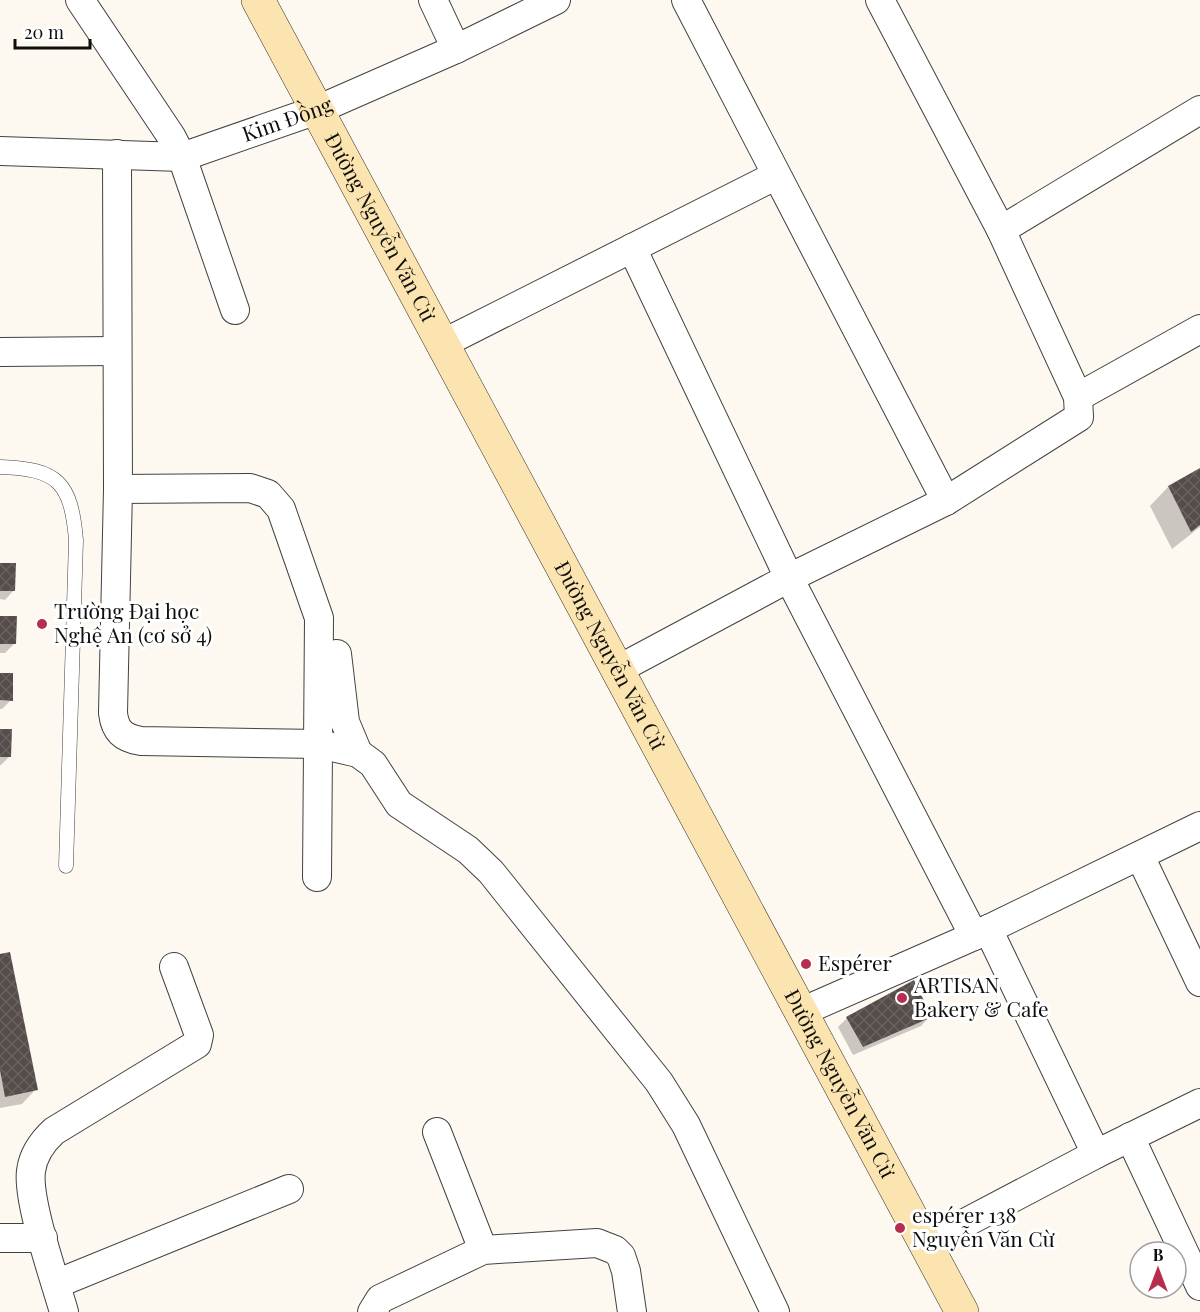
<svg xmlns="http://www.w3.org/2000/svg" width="1200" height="1312" font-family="'Playfair Display',serif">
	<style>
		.shadow { fill: #0003 }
		.building { fill: url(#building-cross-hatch) }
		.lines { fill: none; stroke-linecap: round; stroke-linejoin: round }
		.lane-casing { stroke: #414141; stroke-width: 15 }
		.street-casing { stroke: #414141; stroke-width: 30 }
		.secondary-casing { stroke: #303030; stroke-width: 34 }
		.lane { stroke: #fff; stroke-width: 14 }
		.street { stroke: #fff; stroke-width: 28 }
		.secondary { stroke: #fbe4af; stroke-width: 33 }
		.poi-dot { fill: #b72d4e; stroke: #fff; stroke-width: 2 }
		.labels { text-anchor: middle; stroke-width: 6; stroke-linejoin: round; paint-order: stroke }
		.street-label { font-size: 21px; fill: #0e0e0e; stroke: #fff }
		.poi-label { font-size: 21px; fill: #0e0e0e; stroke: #fff; text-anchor: start }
	</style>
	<defs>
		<pattern id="building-cross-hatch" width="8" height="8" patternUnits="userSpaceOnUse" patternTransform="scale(1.5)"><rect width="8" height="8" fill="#564d4b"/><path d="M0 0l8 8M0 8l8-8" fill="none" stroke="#696261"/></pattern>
	</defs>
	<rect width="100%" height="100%" fill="#fef9f0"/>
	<path class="shadow" d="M1200,469V527L1172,549L1150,506L1168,487Z
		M0,564L14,590L5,600L0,599Z
		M0,617L15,643L5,653H0Z
		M0,674L11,700L2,709H0Z
		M0,730L10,756L1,765H0Z
		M0,955L36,1089L22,1104L0,1108Z
		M930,1016L921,1026L853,1055L838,1027L847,1018Z"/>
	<path class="building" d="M1200,468V525L1191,532L1168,486Z
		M0,563H16L15,591H0Z
		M0,616H17L16,644H0Z
		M0,673H13V701L0,700Z
		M0,729H12L11,757H0Z
		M10,952L38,1090L5,1097L0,1070V954Z
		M914,980L932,1017L863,1047L846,1017Z"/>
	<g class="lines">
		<g class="lane-casing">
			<path id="lane" d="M0,467C58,469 71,482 76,540L66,866"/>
		</g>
		<g class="street-casing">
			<g id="street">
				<path d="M80,0L171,136L182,157L235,310"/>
				<path d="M433,0L456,49"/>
				<path d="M686,0L946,501"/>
				<path id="s1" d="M0,151L182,157L317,110L456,49L556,0"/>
				<path d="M117,154L118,489L113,713C115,731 123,738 141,741L319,744L358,753L373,764L399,804L468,850L491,872L659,1082L686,1125L775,1312"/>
				<path d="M1001,230L1200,110"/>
				<path d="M632,248L789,578L974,936"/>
				<path d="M442,344L775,176"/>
				<path d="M0,352L116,351"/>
				<path d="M1078,397L1200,329"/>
				<path d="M118,489L250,488L268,494L281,509L319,618L317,877"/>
				<path d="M337,654L345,722L358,753"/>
				<path d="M617,670L789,578L946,501L1079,417L1078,397L1001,230L880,0"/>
				<path d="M1140,856L1200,982"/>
				<path d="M988,929L1096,1154"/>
				<path d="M801,1012L974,936L1200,826"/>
				<path d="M437,1132L483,1250"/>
				<path d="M1130,1137L1200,1286"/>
				<path d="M0,1238H43"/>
				<path d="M927,1243L1096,1154L1200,1103"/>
				<path d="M56,1284L289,1189"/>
				<path d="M64,1312C55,1280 27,1201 31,1171C33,1155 42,1142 54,1131L197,1044L199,1035L174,967"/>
				<path d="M372,1312L380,1299L483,1250L597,1243L615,1250L621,1256L626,1271L632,1312"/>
			</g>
		</g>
		<g class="secondary-casing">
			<g id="secondary">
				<path id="s2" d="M258,0L962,1312"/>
			</g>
		</g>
		<use href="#lane" class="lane"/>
		<use href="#street" class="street"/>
		<use href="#secondary" class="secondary"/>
	</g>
	<g class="poi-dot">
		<circle cx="42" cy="624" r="6"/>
		<circle cx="806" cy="964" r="6"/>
		<circle cx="902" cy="998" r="6"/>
		<circle cx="900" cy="1228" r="6"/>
	</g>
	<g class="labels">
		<g class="street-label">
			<text dy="7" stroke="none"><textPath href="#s1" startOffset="294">Kim Đồng</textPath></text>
			<text dy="7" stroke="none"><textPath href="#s2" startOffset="258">Đường Nguyễn Văn Cừ</textPath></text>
			<text dy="7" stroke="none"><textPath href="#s2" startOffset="744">Đường Nguyễn Văn Cừ</textPath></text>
			<text dy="7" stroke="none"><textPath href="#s2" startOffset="1230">Đường Nguyễn Văn Cừ</textPath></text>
		</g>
		<g class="poi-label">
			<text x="54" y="619">Trường Đại học<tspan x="54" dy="24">Nghệ An (cơ sở 4)</tspan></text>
			<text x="818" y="971">Espérer</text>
			<text x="914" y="993">ARTISAN<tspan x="914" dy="24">Bakery &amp; Cafe</tspan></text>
			<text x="912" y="1223">espérer 138<tspan x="912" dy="24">Nguyễn Văn Cừ</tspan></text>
		</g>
	</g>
	<g transform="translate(1158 1270)"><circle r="28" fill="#ffffff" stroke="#9f9f9f" stroke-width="1.5"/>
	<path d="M0-4.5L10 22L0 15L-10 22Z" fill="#b72d4e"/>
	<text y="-9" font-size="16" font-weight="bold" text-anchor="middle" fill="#0e0e0e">B</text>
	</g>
	<path d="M15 39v9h75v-9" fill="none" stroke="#0e0e0e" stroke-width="3"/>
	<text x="24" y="39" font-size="18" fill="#0e0e0e" stroke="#ffffff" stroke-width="4.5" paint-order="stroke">20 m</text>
</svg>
